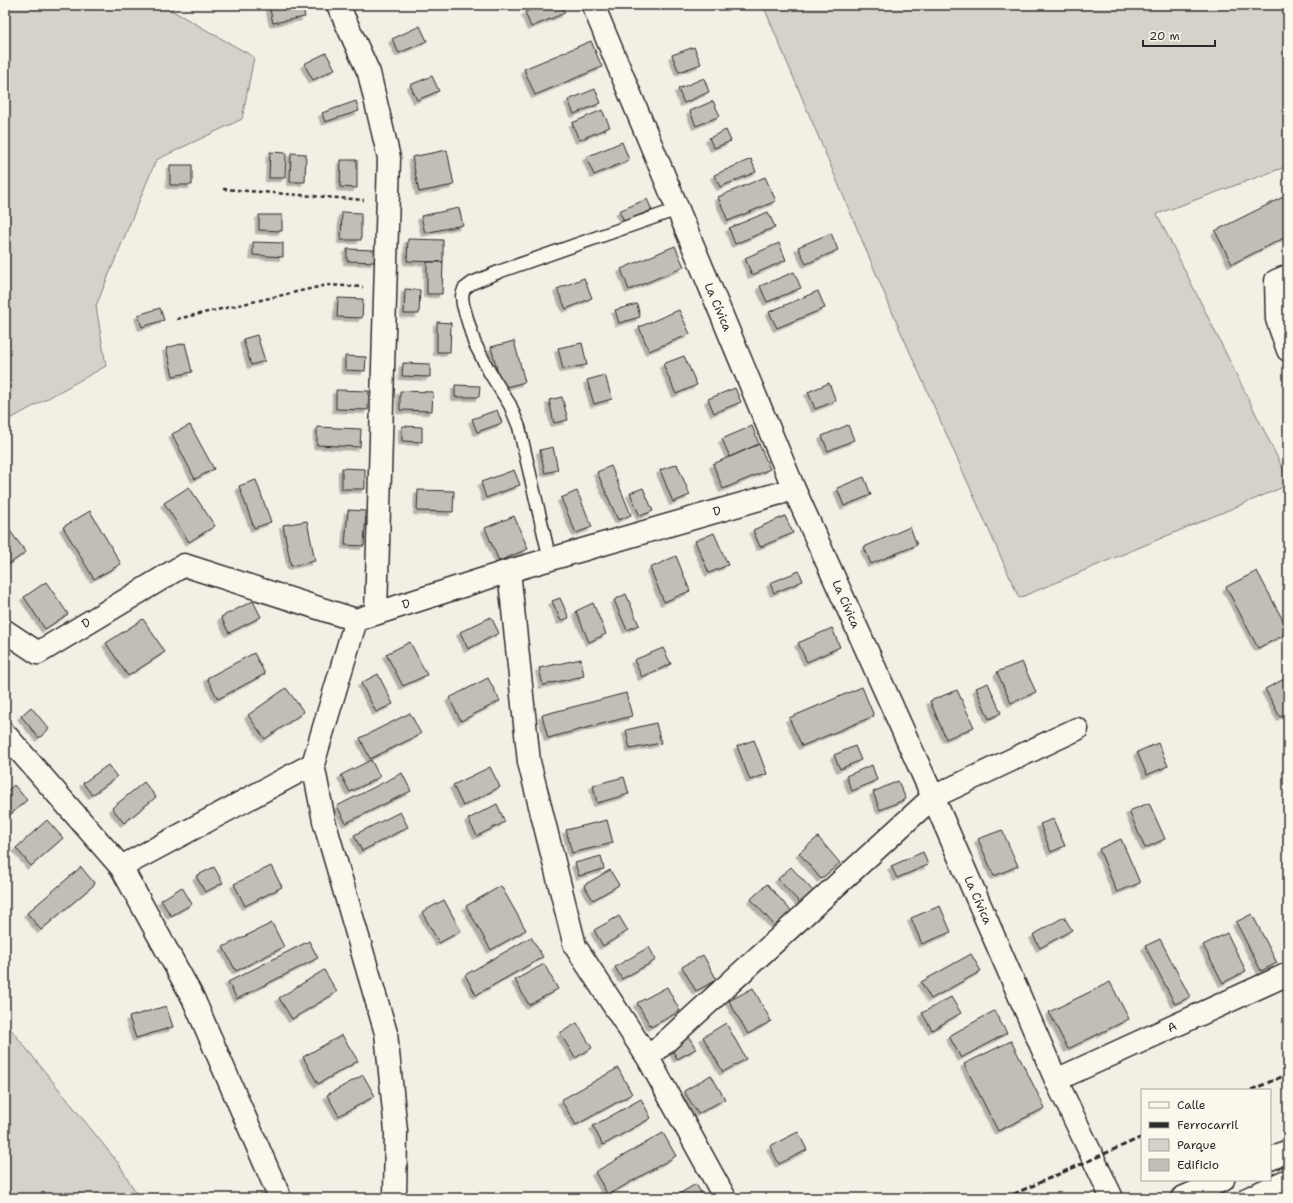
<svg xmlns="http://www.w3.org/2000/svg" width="1293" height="1203" font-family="'Shantell Sans',sans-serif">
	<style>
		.green { fill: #d5d2c9; stroke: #807e7a }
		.building { fill: #c0beb6; stroke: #2b2b2b; filter: url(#shadow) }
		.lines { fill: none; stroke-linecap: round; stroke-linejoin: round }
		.lane-casing { stroke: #2b2b2b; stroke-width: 15 }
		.street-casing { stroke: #2b2b2b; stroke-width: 25 }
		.highway-casing { stroke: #2b2b2b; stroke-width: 25 }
		.path { stroke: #2b2b2b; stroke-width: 2.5; stroke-dasharray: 4 3; stroke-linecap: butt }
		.lane { stroke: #fbf7ec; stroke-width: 12 }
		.street { stroke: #fbf7ec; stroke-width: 22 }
		.highway { stroke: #fbf7ec; stroke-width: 22 }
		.rail { stroke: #2b2b2b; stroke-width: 3; stroke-dasharray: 6 3; stroke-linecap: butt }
		.labels { text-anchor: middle; stroke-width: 3; stroke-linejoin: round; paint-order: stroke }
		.street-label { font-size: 12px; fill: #2b2b2b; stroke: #fbf7ec }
	</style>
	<defs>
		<filter id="shadow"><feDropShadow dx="-3.5" dy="3.5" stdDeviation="0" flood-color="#0004"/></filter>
	</defs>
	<rect width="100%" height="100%" fill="#f3efe4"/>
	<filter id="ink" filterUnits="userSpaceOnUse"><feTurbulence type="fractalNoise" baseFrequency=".025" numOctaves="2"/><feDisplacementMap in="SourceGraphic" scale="8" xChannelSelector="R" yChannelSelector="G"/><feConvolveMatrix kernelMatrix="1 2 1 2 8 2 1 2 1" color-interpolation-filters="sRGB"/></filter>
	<g filter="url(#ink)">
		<path class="green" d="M5,5H174L171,10L254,57L242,119L156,160L96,306L106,366L12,418L5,415Z
			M763,5H1288V166L1157,214L1288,479V485L1019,598L893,314Z
			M5,1022L119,1164L139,1198H5Z"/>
		<path class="building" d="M269,5H302L305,17L273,23Z
			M543,5H561L565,13L531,27L525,12Z
			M420,26L427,41L399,53L392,39Z
			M591,41L602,67L535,95L524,69Z
			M694,47L701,64L679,72L672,55Z
			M326,53L335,69L313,80L304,64Z
			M432,76L439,91L417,100L410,85Z
			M704,78L709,92L684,103L678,89Z
			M595,89L601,103L574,114L568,100Z
			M356,101L359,111L325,122L322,113Z
			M713,101L720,116L696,126L690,111Z
			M602,110L610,127L579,140L572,123Z
			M726,130L731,141L714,148L709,138Z
			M622,142L629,160L594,175L586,157Z
			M447,150L454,185L419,192L412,157Z
			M270,152L286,153L285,178H269Z
			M291,153L306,154L305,182H290Z
			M751,159L756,172L720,187L714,175Z
			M341,160H357V188L340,187Z
			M170,165H192V185H170Z
			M765,177L776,201L728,221L718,197Z
			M1285,196L1288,201V236L1232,264L1215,231Z
			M647,199L652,210L624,221L619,211Z
			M459,208L463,225L425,233L421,216Z
			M342,212L361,213V240H341Z
			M768,212L775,227L735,244L729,228Z
			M259,215H282V231L259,230Z
			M831,233L838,250L806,264L798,247Z
			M408,239L443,240V262L407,261Z
			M253,242L283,243V257L253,255Z
			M779,243L786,260L752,275L745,258Z
			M675,246L684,267L629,290L621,269Z
			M347,249L375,250V262L347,261Z
			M427,262H443L442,294H427Z
			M794,272L801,288L767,302L760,286Z
			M584,278L592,298L566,309L557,289Z
			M405,289L420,290L419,314H404Z
			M818,291L825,308L777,328L769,312Z
			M338,298L363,299L362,318L337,317Z
			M637,304L640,317L619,323L615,310Z
			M160,308L164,320L142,327L138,315Z
			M679,310L690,334L649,351L639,327Z
			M437,322L451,323L450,352H437Z
			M257,335L265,361L251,365L243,339Z
			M514,341L525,382L502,388L491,347Z
			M185,343L192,372L173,376L166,348Z
			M582,343L587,365L563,369L558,348Z
			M345,356L366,357L365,371L345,370Z
			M684,356L697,385L676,394L663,364Z
			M403,363L430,364V377L402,376Z
			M605,375L612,399L594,404L587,380Z
			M829,383L836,401L815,409L808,392Z
			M455,385L480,386L479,397H455Z
			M735,388L741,402L714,413L708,399Z
			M336,390L369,391L368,410L336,409Z
			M400,391L433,392L432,411L400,410Z
			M562,397L568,420L554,423L549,400Z
			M497,410L502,423L477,432L472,419Z
			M190,425L214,469L195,479L172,434Z
			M848,425L854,440L828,451L822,436Z
			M402,426L422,427V442L402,441Z
			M752,426L759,444L730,457L722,439Z
			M317,427L361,429L360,447L317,445Z
			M759,444L770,469L723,489L713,464Z
			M553,447L558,470L545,473L540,450Z
			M677,464L690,495L673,502L660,470Z
			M611,466L631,515L618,520L597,472Z
			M342,468L365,469V489H342Z
			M514,470L520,485L486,498L481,482Z
			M864,477L871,495L844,506L837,488Z
			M256,480L271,522L254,528L239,486Z
			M189,487L215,526L189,542L164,503Z
			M643,488L653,511L640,516L630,493Z
			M418,490L454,491L453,512L417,511Z
			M577,491L592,527L576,533L561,498Z
			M348,510L366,511L364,546L345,545Z
			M90,511L121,564L94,579L63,527Z
			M514,516L528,549L499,561L485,528Z
			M785,516L793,533L760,547L753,530Z
			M307,521L315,561L291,566L283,525Z
			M7,527L26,552L5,567V528Z
			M910,527L917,545L871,564L864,547Z
			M714,533L728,565L709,573L695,541Z
			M676,556L690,591L664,602L650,568Z
			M799,571L803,581L774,593L770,583Z
			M1257,571L1288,630V633L1258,648L1226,587Z
			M46,582L68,614L45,629L24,597Z
			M626,594L639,625L627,630L614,600Z
			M560,598L569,618L561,621L552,601Z
			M253,601L261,617L229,633L221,617Z
			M593,603L606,634L589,642L576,611Z
			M491,617L499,633L468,649L460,632Z
			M143,619L165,652L128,676L106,643Z
			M832,628L840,647L807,662L798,643Z
			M410,642L427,675L403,686L386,654Z
			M663,648L671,664L642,677L634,660Z
			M254,653L265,674L218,699L207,678Z
			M581,659L584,676L543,685L539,668Z
			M1022,662L1036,692L1011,703L997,672Z
			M378,674L393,704L376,712L361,683Z
			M1288,677V713L1280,717L1265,689Z
			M488,678L500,701L461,721L449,698Z
			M988,683L1001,713L989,719L976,688Z
			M862,687L874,716L802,746L789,718Z
			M286,688L304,712L265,739L248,715Z
			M957,690L974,727L946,739L930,701Z
			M626,693L632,716L548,738L542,715Z
			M31,707L49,729L39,738L21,716Z
			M410,713L421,734L370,759L360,738Z
			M656,723L661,743L630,749L626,730Z
			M754,740L767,774L750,780L737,746Z
			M1158,743L1168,766L1147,775L1137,752Z
			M855,746L861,760L840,769L834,755Z
			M371,760L380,777L350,792L341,775Z
			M108,765L117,777L92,795L83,783Z
			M872,765L877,780L852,791L846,776Z
			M490,767L500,787L463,806L453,785Z
			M402,773L411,791L346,823L337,806Z
			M624,777L629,794L597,803L593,785Z
			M898,781L906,799L880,810L873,792Z
			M144,782L156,797L124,823L112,808Z
			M14,785L27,800L5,819V793Z
			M1149,803L1165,839L1145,848L1129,811Z
			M497,804L505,822L477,836L468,819Z
			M400,812L408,827L362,851L354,835Z
			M1053,819L1065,846L1051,852L1040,824Z
			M47,820L63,838L31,866L16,848Z
			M607,820L613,843L572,853L566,830Z
			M1002,830L1018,866L994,876L978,839Z
			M818,837L840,863L821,879L799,853Z
			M1121,839L1140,883L1117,892L1099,849Z
			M923,852L928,865L897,878L891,866Z
			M601,856L604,869L579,876L575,863Z
			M271,866L282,887L245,906L234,884Z
			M81,867L95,884L41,930L27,913Z
			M214,867L223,883L205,892L196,876Z
			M791,867L813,891L800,903L778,879Z
			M610,870L619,885L593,900L584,885Z
			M767,884L792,912L775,926L751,899Z
			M501,886L526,930L491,950L466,906Z
			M182,887L192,904L171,916L161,900Z
			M444,900L461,931L439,943L422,912Z
			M940,906L951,932L922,944L911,918Z
			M1252,914L1277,963L1261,971L1236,922Z
			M619,916L628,931L603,946L594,930Z
			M1064,917L1072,930L1040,948L1033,935Z
			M272,923L284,947L236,971L223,947Z
			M1227,933L1246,971L1223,983L1203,945Z
			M531,937L543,957L476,995L465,975Z
			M1160,939L1190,997L1175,1004L1145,946Z
			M309,941L318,958L237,999L228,982Z
			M649,947L656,960L622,979L615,967Z
			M971,954L981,971L931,999L921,982Z
			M703,955L717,980L696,991L682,967Z
			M544,964L558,989L529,1005L515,980Z
			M324,970L337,992L292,1019L279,998Z
			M1110,982L1129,1019L1068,1049L1049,1012Z
			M667,987L680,1011L651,1027L637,1003Z
			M753,988L771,1021L748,1034L729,1001Z
			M951,997L961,1013L932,1030L922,1013Z
			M166,1006L173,1027L136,1038L129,1017Z
			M994,1011L1007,1033L961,1058L949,1036Z
			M577,1023L592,1048L575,1058L560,1033Z
			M726,1023L746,1059L723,1072L703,1037Z
			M342,1035L358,1061L318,1084L303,1057Z
			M689,1037L696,1049L677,1059L671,1047Z
			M1011,1041L1045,1108L998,1131L964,1064Z
			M618,1068L632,1094L576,1125L561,1100Z
			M363,1075L375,1096L339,1116L327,1095Z
			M711,1075L725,1099L698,1114L684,1091Z
			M641,1099L651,1118L603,1145L593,1126Z
			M798,1132L807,1150L779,1164L770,1146Z
			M663,1133L676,1156L608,1195L595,1172Z
			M696,1184L704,1198H672Z"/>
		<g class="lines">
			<g class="lane-casing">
				<path id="lane" d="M550,560L519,427L510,405L490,373L474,342L463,305L462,296L464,289L472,283L501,271L678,209"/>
			</g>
			<g class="street-casing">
				<path id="street" d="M338,5L369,73L389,158L376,613
					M593,5L794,489L933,797L1056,1080L1112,1198
					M1288,276L1276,281L1277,319L1288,350
					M509,571L529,762L575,946L648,1058L725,1198
					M356,620L313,764L324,821L386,1033L396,1131L395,1198
					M5,631L38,653L184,565L356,620L509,571L794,489
					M5,734L121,867L193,998L280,1198
					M121,867L313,764
					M648,1058L933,797L1077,729
					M1056,1080L1288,974"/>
			</g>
			<g class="highway-casing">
				<path id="highway" d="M1270,1159L1288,1151
					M1182,1198L1223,1180
					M1249,1198L1288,1180"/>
			</g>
			<path class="path" d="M223,189L364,200
				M177,319L327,285L363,287"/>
			<use href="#lane" class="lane"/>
			<use href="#street" class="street"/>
			<use href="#highway" class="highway"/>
			<path class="rail" d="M1251,1090L1288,1074
				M1005,1198L1142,1137"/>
		</g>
	</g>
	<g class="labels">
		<g class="street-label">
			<text transform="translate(718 307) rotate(67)" y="4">La Cívica</text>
			<text transform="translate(717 511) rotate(-16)" y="4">D</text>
			<text transform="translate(406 604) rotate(-18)" y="4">D</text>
			<text transform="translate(846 604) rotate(66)" y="4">La Cívica</text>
			<text transform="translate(86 623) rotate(-31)" y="4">D</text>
			<text transform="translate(978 900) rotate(66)" y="4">La Cívica</text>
			<text transform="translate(1172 1027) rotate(-25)" y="4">A</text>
		</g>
	</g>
	<rect width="1293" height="1203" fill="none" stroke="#fbf7ec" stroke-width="20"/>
	<rect x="10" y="10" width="1273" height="1183" fill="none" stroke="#2b2b2b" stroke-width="1.5" filter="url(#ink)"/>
	<rect x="1141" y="1089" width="130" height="92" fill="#fbf7ec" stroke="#a8a59f"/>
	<rect x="1149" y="1102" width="20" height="6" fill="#fbf7ec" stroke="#a8a59f"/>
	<text x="1177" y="1109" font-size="12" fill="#2b2b2b">Calle</text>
	<rect x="1149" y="1122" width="20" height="6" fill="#2b2b2b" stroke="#a8a59f"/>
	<text x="1177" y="1129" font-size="12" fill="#2b2b2b">Ferrocarril</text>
	<rect x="1149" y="1139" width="20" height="12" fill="#d5d2c9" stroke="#a8a59f"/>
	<text x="1177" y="1149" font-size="12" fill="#2b2b2b">Parque</text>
	<rect x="1149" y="1159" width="20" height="12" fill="#c0beb6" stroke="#a8a59f"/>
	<text x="1177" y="1169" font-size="12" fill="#2b2b2b">Edificio</text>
	<path d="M1143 40v6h72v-6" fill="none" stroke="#2b2b2b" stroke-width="2"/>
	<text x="1149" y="40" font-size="12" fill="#2b2b2b" stroke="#fbf7ec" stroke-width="3" paint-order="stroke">20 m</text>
</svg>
